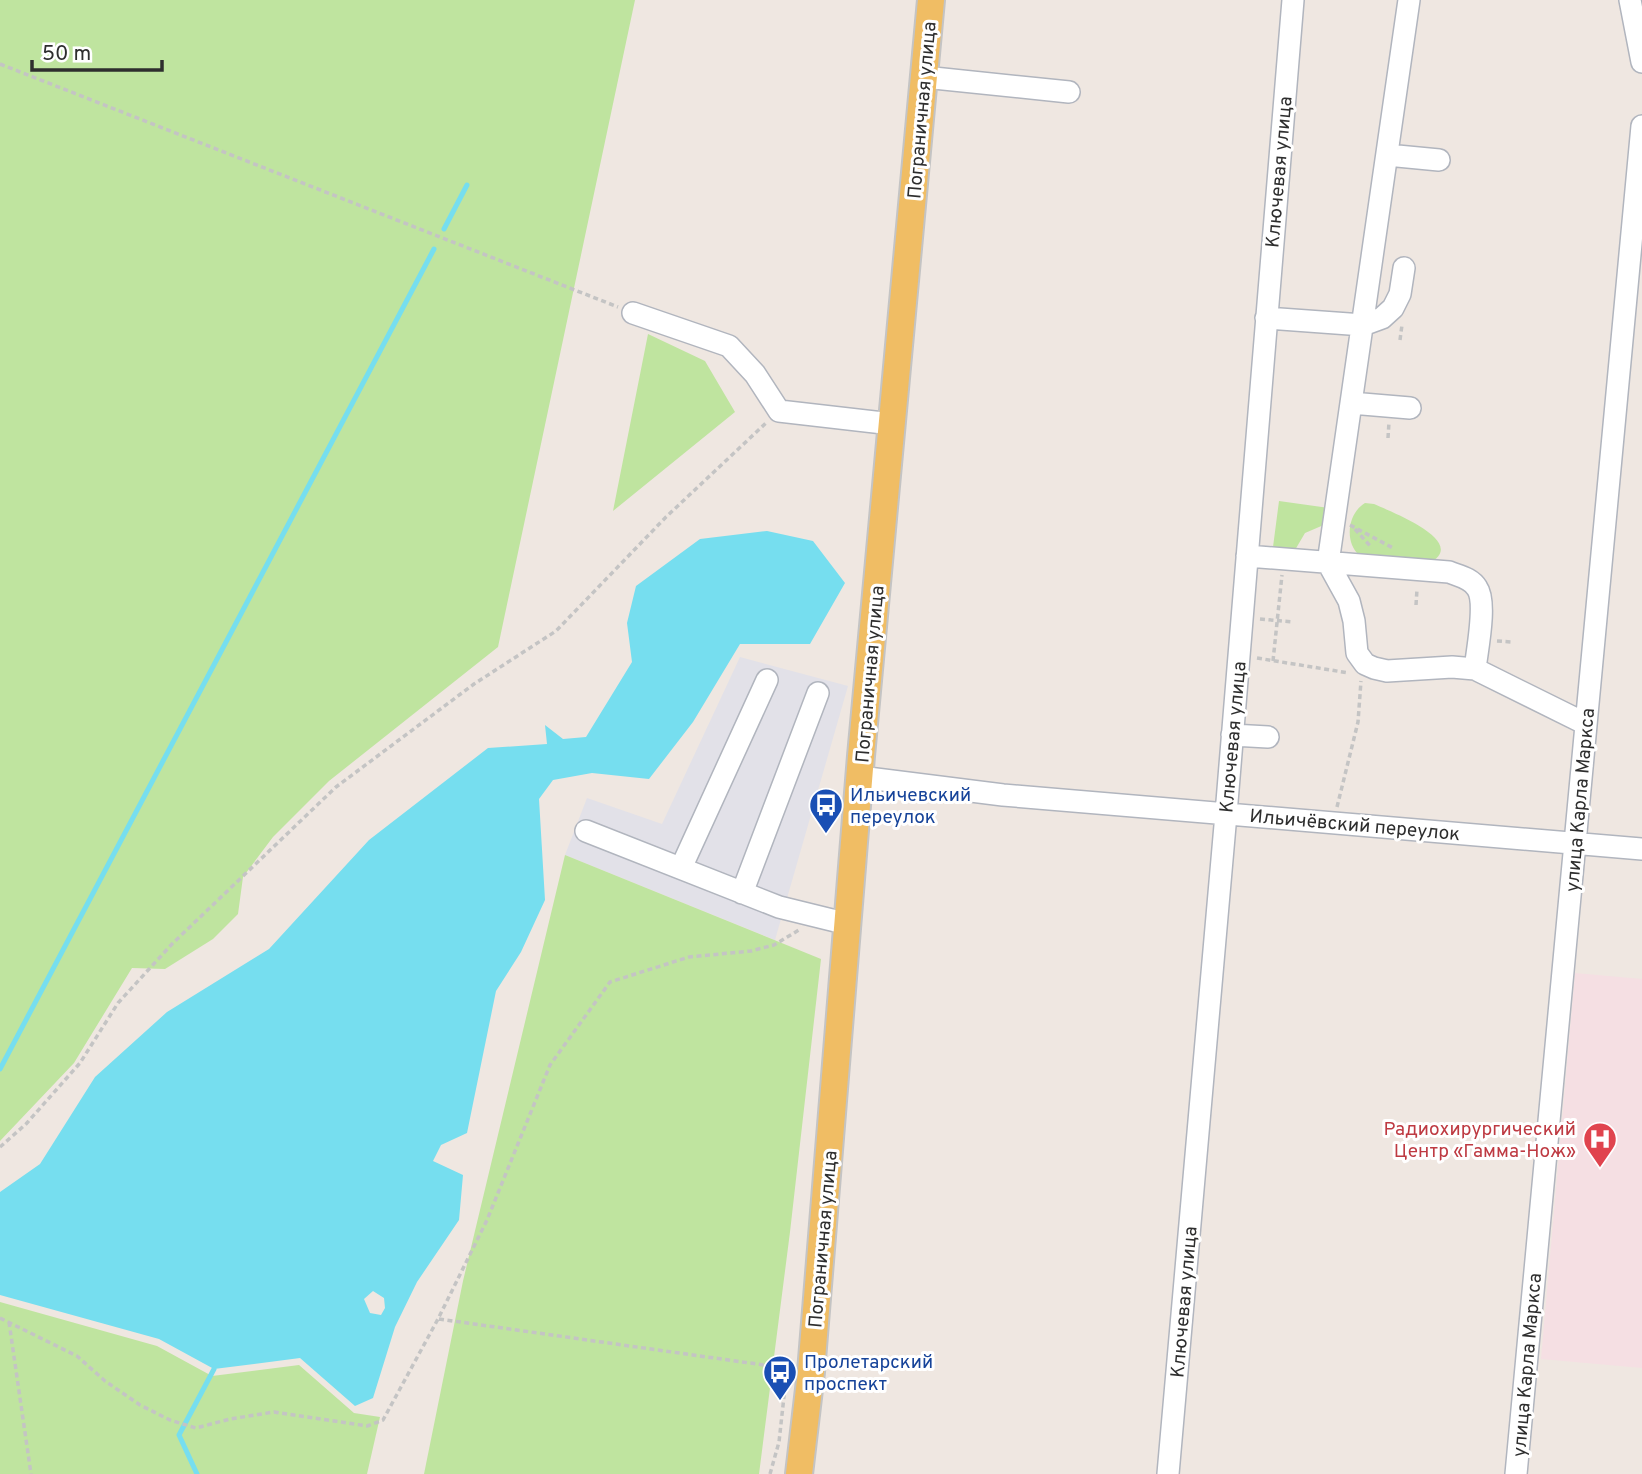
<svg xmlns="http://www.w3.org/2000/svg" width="1642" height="1474" font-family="Overpass,sans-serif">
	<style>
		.industrial { fill: #e2e1e8 }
		.medical { fill: #f5dfe3 }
		.green { fill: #bfe49f }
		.water { fill: #76deef; fill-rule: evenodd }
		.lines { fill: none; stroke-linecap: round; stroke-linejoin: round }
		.stream { stroke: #76deef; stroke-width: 5 }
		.minor-casing { stroke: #b1b5be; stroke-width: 24 }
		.major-casing { stroke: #c4c4c4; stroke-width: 30 }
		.path { stroke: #c4c4c4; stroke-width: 3.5; stroke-dasharray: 5 3.5; stroke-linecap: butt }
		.minor { stroke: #fff; stroke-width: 21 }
		.major { stroke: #f0bd64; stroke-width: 26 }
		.labels { text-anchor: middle; stroke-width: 6; stroke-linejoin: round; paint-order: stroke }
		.street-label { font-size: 19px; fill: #2e2e2e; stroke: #fff }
		.transit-label { font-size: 19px; fill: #164399; stroke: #fff; text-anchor: start }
		.health-label { font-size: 19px; fill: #be3a42; stroke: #fff; text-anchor: end }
	</style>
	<rect width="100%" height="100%" fill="#efe7e1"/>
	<path class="industrial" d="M740,657L848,686L775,940L565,855L587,798L662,824Z"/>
	<path class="medical" d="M1575,973L1642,979V1368L1541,1359Z"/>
	<path class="green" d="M0,0H635L498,647L329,781L273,837L243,877L238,914L213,939L165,969L132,968L74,1063L0,1141Z
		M648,334L705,361L735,412L613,511Z
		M1279,501L1329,508L1326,524L1305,533L1295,550L1273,547Z
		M1365,503L1374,504C1389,511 1471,542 1429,563L1359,555C1344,541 1348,513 1365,503Z
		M565,855L821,959L790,1232L759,1474H424L463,1281Z
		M0,1302L157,1346L212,1376L299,1365L354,1413L380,1417L367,1474H0Z"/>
	<path class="water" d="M767,531L813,541L845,583L810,644H740L693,722L649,779L592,773L553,780L539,799L545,900L521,952L496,991L467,1133L441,1145L433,1161L463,1175L459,1220L417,1282L395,1327L373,1398L355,1406L300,1358L214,1369L159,1339L0,1295V1192L40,1164L95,1077L167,1012L269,949L369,840L488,748L547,744L545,725L563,739L586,737L632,662L627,623L636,586L700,539ZM373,1291L384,1298L385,1308L381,1315L370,1313L364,1299Z"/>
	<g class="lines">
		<path class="stream" d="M444,229L467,185
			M0,1069L434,249
			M197,1474L179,1435L214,1369"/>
		<g class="minor-casing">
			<path id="minor" d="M1409,0L1328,563L1349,601L1354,621L1357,653L1365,664L1374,668L1387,671L1452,667L1475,669L1586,724
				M1630,0L1642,62
				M924,77L1069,92
				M1387,155L1439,160
				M633,313L729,346L755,374L779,411L892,424
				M1266,318L1363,325L1382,318L1393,308L1400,294L1404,268
				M1351,403L1410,408
				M1247,556L1449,572C1459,576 1471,578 1477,588C1487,602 1477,651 1475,669
				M1232,735L1268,737
				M860,777L1003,795L1642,849
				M586,831L779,907L848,924
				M681,868L767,680
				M742,893L818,693
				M1168,1474L1226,814L1293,0
				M1516,1474L1642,126"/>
		</g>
		<g class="major-casing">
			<path id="major" d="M799,1474L811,1372L861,756L931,0"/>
		</g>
		<path class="path" d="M0,64L618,307
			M1400,340L1402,325
			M1388,438L1389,422
			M1350,525L1393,548
			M1355,529L1371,547
			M1416,605L1417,589
			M1260,619L1293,622
			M1497,641L1512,642
			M1257,658L1349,673
			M1273,661L1282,575
			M1337,807L1358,722L1361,681
			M0,1147L26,1124L80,1063L118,1003L172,944L336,787L474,684L556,631L666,517L767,422
			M0,1318L77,1356L105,1381L140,1405L170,1420L196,1428L230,1419L274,1412L367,1426L383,1420L438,1319L487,1220L550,1065L610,982L689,957L751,951L774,945L799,930
			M439,1319L792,1369
			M9,1322L31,1474
			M770,1474L779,1442L787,1369"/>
		<use href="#minor" class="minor"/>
		<use href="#major" class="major"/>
	</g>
	<defs>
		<g id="bus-pin" transform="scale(1.75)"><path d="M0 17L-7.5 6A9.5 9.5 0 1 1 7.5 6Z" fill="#1a4fb4" stroke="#fff"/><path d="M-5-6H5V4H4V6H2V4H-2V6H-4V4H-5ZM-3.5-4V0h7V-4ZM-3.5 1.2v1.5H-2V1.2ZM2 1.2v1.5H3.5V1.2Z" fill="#fff"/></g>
		<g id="hospital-pin" transform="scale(1.75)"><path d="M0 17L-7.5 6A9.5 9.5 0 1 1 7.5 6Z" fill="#e0444e" stroke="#fff"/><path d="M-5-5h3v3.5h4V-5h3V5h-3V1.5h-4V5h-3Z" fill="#fff"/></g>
	</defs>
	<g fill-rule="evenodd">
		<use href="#bus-pin" x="826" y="805"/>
		<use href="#hospital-pin" x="1600" y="1139"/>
		<use href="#bus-pin" x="780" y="1372"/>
	</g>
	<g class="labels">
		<g class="street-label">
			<text transform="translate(921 110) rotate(-85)" y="7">Пограничная улица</text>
			<text transform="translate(1278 172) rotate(-85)" y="7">Ключевая улица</text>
			<text transform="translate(869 674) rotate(-85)" y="7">Пограничная улица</text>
			<text transform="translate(1232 737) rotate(-85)" y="7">Ключевая улица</text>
			<text transform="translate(1579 800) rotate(-85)" y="7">улица Карла Маркса</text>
			<text transform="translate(1355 824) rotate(5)" y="7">Ильичёвский переулок</text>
			<text transform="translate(822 1239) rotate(-85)" y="7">Пограничная улица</text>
			<text transform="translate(1183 1302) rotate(-85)" y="7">Ключевая улица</text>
			<text transform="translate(1526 1365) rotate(-85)" y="7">улица Карла Маркса</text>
		</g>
		<g class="transit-label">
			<text x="850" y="801">Ильичевский<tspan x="850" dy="22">переулок</tspan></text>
			<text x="804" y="1368">Пролетарский<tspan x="804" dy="22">проспект</tspan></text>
		</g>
		<g class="health-label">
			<text x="1576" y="1135">Радиохирургический<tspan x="1576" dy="22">Центр «Гамма-Нож»</tspan></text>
		</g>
	</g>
	<path d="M32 60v10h130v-10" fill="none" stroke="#2e2e2e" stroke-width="3.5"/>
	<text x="42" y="60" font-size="21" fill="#2e2e2e" stroke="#ffffff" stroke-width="5" paint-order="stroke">50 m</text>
</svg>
